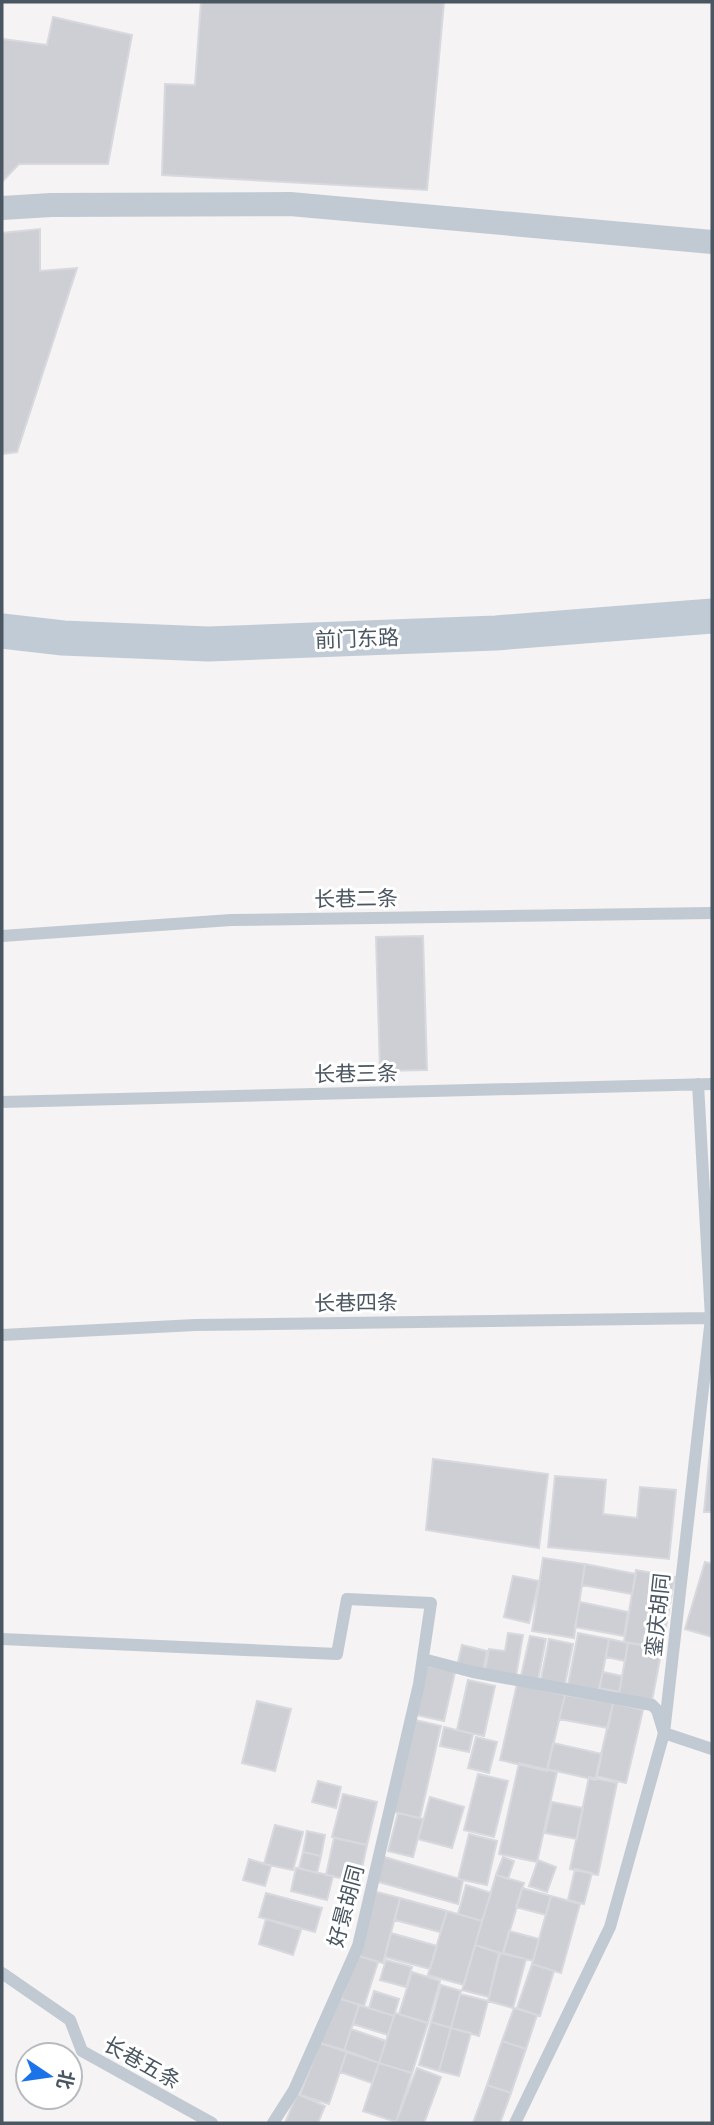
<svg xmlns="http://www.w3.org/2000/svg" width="714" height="2125" font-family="Jost,'Noto Sans SC',sans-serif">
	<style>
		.building { fill: #cdcfd5; stroke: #d7d9de; stroke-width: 2 }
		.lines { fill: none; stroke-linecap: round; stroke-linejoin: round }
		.service { stroke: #c1cad2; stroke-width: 12 }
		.minor { stroke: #c1cad2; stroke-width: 24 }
		.secondary { stroke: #c1cbd6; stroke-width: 35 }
		.labels { text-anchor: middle; stroke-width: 6; stroke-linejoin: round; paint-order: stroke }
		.street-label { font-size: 21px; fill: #4a5661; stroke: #fff }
	</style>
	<rect width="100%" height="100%" fill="#f5f3f3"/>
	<path class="building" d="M201,2H444L427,190L162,175L165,84L195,85Z
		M53,17L132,35L108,164H19L2,182V39L47,45Z
		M40,229V271L77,268L17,452L2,454V233Z
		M423,936L427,1070L380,1071L376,937Z
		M711,1441H712V1512H704Z
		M433,1459L548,1474L539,1548L426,1530Z
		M555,1476L606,1480L603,1514L637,1518L640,1487L676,1490L669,1559L548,1547Z
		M543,1558L585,1564L574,1638L532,1631Z
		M705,1562L712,1564V1637L685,1629Z
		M585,1564L636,1574L632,1594L582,1585Z
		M636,1570L675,1577L662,1648L624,1642Z
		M513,1576L539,1581L529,1623L504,1617Z
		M580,1602L628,1612L624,1636L575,1627Z
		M508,1633L523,1635L516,1676L485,1670L489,1649L505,1651Z
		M578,1633L609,1639L599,1692L568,1685Z
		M530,1636L546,1639L538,1680L521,1676Z
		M549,1639L573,1644L565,1684L541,1679Z
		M609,1639L628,1643L625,1661L606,1657Z
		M628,1643L662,1648L652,1701L619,1694Z
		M462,1645L487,1651L483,1671L457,1666Z
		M423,1665L455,1672L444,1721L412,1714Z
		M603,1672L622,1676L619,1692L599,1688Z
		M468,1680L495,1686L484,1736L457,1730Z
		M517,1684L565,1695L547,1771L500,1760Z
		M565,1695L613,1703L608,1728L559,1719Z
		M257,1701L291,1709L275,1771L242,1763Z
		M613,1703L643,1710L626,1783L596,1776Z
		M415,1720L441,1726L420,1818L394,1812Z
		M444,1727L473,1734L469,1752L440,1746Z
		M476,1737L497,1742L489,1773L468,1768Z
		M553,1743L602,1754L596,1780L547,1769Z
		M519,1763L557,1772L537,1862L499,1854Z
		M478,1774L508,1781L494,1837L464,1830Z
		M589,1777L617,1783L598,1875L570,1869Z
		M318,1781L341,1787L336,1808L312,1802Z
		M343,1794L377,1802L367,1845L332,1837Z
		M430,1797L464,1807L452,1848L418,1839Z
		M552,1802L583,1808L577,1839L545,1833Z
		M398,1813L423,1819L413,1857L388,1851Z
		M275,1825L303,1832L293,1870L264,1864Z
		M307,1831L325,1835L321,1856L303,1852Z
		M469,1834L497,1841L487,1885L458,1879Z
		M334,1838L367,1845L359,1882L326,1875Z
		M303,1852L321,1856L317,1873L299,1868Z
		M381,1856L463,1880L458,1904L375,1881Z
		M503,1857L514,1861L508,1879L496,1875Z
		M249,1859L271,1866L265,1886L243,1880Z
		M538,1860L556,1867L547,1892L529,1886Z
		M296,1868L333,1876L327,1900L291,1891Z
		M575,1869L592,1873L584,1904L568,1900Z
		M496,1875L524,1883L503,1954L475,1945Z
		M466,1885L491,1893L482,1921L458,1914Z
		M522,1888L551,1896L546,1915L516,1907Z
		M373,1891L400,1898L383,1963L355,1955Z
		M266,1893L322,1908L315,1932L259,1917Z
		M551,1896L580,1904L561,1973L532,1964Z
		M400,1898L447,1911L440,1932L395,1920Z
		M447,1911L482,1921L464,1985L428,1975Z
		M266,1919L301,1930L293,1955L259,1944Z
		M509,1931L539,1939L533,1961L503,1953Z
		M391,1933L437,1946L430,1969L385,1957Z
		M475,1945L500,1953L489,1997L462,1990Z
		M499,1953L526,1959L513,2008L488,2001Z
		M355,1955L378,1962L364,2006L341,1999Z
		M386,1960L412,1967L406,1987L380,1980Z
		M532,1964L554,1971L540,2016L517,2008Z
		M412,1972L440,1981L428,2023L399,2014Z
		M441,1985L461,1991L451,2028L431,2022Z
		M374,1991L399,1999L394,2016L369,2008Z
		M460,1994L488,2001L479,2036L451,2028Z
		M336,1997L359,2005L344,2051L320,2043Z
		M359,2005L394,2016L388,2035L353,2024Z
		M514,2008L537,2015L526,2049L502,2041Z
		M395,2013L428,2023L412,2073L379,2063Z
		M431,2022L451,2028L439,2071L419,2065Z
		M451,2028L471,2033L459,2076L439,2071Z
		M351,2029L386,2041L379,2063L344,2051Z
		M502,2041L526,2049L511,2093L487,2085Z
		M320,2043L347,2051L329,2104L300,2095Z
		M347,2051L379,2063L372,2083L340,2072Z
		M379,2063L412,2073L396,2122L363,2111Z
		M417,2068L441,2077L424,2123H399L396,2122Z
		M487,2085L511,2093L500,2123H473Z
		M297,2094L325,2106L318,2123H285Z"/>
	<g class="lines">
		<path class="service" d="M2,936L231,920L712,913
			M2,1102L712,1084
			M2,1335L195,1325L711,1318
			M2,1639L337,1654L347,1599L431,1603L419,1684L423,1659L473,1672L652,1705L657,1710L664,1733L712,1749
			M2,1973L70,2020L82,2051L212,2123
			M273,2123L294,2090L358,1946L419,1684
			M515,2123L610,1927L664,1733L711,1318L698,1084"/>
		<path class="minor" d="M2,208L51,205L290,204L712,242"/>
		<path class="secondary" d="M2,631L63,638L208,644L496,633L712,616"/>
	</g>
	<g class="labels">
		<g class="street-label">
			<text transform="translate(357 639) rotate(-2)" y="7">前门东路</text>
			<text transform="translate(356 899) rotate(-1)" y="7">长巷二条</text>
			<text transform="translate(356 1074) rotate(-1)" y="7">长巷三条</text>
			<text transform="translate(356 1303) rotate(-1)" y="7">长巷四条</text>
			<text transform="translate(658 1615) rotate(-84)" y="7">銮庆胡同</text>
			<text transform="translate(346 1906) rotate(-75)" y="7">好景胡同</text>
			<text transform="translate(142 2063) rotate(29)" y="7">长巷五条</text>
		</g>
	</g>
	<rect width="714" height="2125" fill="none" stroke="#4a5661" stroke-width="7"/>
	<g transform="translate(49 2076) rotate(103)"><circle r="33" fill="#ffffff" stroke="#b7bbc0" stroke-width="2"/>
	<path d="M0-5L12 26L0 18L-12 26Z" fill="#1a73e8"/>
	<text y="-10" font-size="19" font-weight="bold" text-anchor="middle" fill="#4a5661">北</text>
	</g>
</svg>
